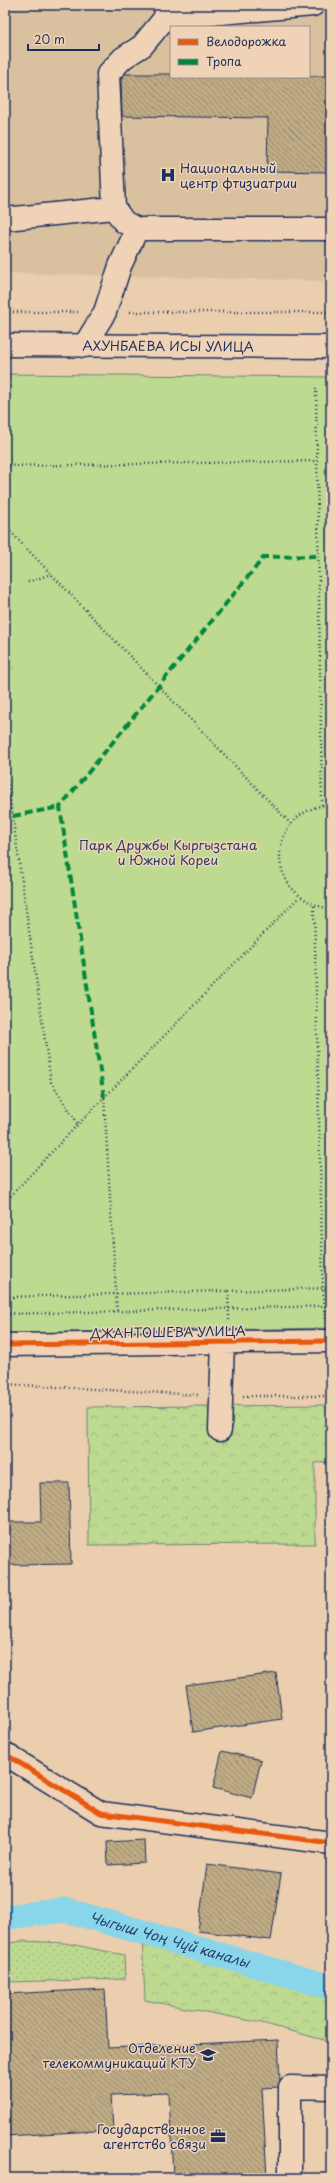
<svg xmlns="http://www.w3.org/2000/svg" width="336" height="2183" font-family="'Playpen Sans',sans-serif">
	<style>
		.built { fill: #d9c1a0; fill-rule: evenodd }
		.grass { fill: url(#grass-dots); stroke: #6c8478 }
		.forest { fill: url(#forest-crowns); stroke: #6c8478 }
		.park { fill: #beda91; stroke: #6c8478 }
		.lines { fill: none; stroke-linecap: round; stroke-linejoin: round }
		.canal { stroke: #89d5e9; stroke-width: 25 }
		.building { fill: url(#building-back-hatch); stroke: #1b2f5e }
		.minor-casing { stroke: #1b2f5e; stroke-width: 25 }
		.major-casing { stroke: #1b2f5e; stroke-width: 25 }
		.path { stroke: #1b2f5e; stroke-width: 2.5; stroke-dasharray: 1 3; stroke-linecap: butt }
		.minor { stroke: #f0d3b7; stroke-width: 22 }
		.major { stroke: #f0d3b7; stroke-width: 22 }
		.quiet { stroke: #00873e; stroke-width: 4; stroke-dasharray: 8 4; stroke-linecap: butt }
		.cycleway-casing { stroke: #f0d3b7; stroke-width: 8 }
		.cycleway { stroke: #e8590c; stroke-width: 5 }
		.labels { text-anchor: middle; stroke-width: 3; stroke-linejoin: round; paint-order: stroke }
		.poi-label { font-size: 13px; fill: #1b2f5e; stroke: #f0d3b7; text-anchor: end }
		.street-label { font-size: 13px; fill: #1b2f5e; stroke: #f0d3b7 }
		.park-label { font-size: 13px; fill: #2b4063; stroke: #f0d3b7 }
		.water-label { font-size: 14px; font-style: italic; fill: #26406c; stroke: #f0d3b7 }
	</style>
	<defs>
		<pattern id="grass-dots" width="8" height="8" patternUnits="userSpaceOnUse"><rect width="8" height="8" fill="#beda91"/><path d="M2 2h.1M6 6h.1" fill="none" stroke="#a3bb7f" stroke-width="1.8" stroke-linecap="round"/></pattern>
		<pattern id="forest-crowns" width="20" height="18" patternUnits="userSpaceOnUse"><rect width="20" height="18" fill="#beda91"/><path d="M2 6a3 3 0 1 1 6 0M12 15a3 3 0 1 1 6 0" fill="none" stroke="#a3bb7f"/></pattern>
		<pattern id="building-back-hatch" width="6" height="6" patternUnits="userSpaceOnUse"><rect width="6" height="6" fill="#bfab84"/><path d="M-1 5l2 2M0 0l6 6M5-1l2 2" fill="none" stroke="#9a8c6f"/></pattern>
	</defs>
	<rect width="100%" height="100%" fill="#eaceae"/>
	<filter id="ink" filterUnits="userSpaceOnUse"><feTurbulence type="fractalNoise" baseFrequency=".025" numOctaves="2"/><feDisplacementMap in="SourceGraphic" scale="8" xChannelSelector="R" yChannelSelector="G"/><feConvolveMatrix kernelMatrix="1 2 1 2 8 2 1 2 1" color-interpolation-filters="sRGB"/></filter>
	<g filter="url(#ink)">
		<path class="built" d="M5,5H331V281L5,273ZM171,27H309V77H171Z"/>
		<path class="grass" d="M22,1941L65,1943L124,1955L125,1979L5,1982V1944Z"/>
		<path class="forest" d="M331,1405V1462L315,1463V1544L89,1545L88,1407Z
			M142,1937L331,2000V2042L262,2023L145,2000Z"/>
		<path class="park" d="M5,374L331,377V1328L5,1333Z"/>
		<g class="lines">
			<path class="canal" id="s1" d="M5,1917L66,1910L331,1987"/>
		</g>
		<path class="building" d="M125,74H171V77L331,76V172L267,171L268,118L122,116L121,79Z
			M40,1483H69L71,1564L5,1565V1522H41Z
			M276,1673L282,1719L193,1732L186,1685Z
			M222,1751L261,1760L252,1798L213,1788Z
			M144,1840L145,1863L108,1865L107,1842Z
			M207,1864L281,1874L271,1940L198,1931Z
			M105,1989L108,2048L278,2040L280,2080L278,2087L262,2088L267,2178H173L169,2093L111,2095L113,2130L5,2136V1994Z"/>
		<g class="lines">
			<g class="minor-casing">
				<path id="minor" d="M166,5L165,18L142,46L123,58L108,74L114,208L124,222L137,229H331
					M165,18L313,5
					M5,219L114,208
					M84,346L105,312L120,266L137,229
					M5,1345L331,1341
					M220,1430L223,1342
					M5,1754L101,1813L331,1843
					M290,2178V2087L331,2088"/>
			</g>
			<g class="major-casing">
				<g id="major">
					<path id="s2" d="M5,345L331,347"/>
				</g>
			</g>
			<path class="path" d="M5,312H79
				M130,312H331
				M316,388L322,805
				M5,466L317,461
				M5,526L291,824
				M28,582L51,574
				M5,669L13,667
				M5,765L51,1082L78,1124
				M331,804C265,811 261,897 331,909
				M314,906L323,1289L326,1319
				M104,1098L117,1311
				M5,1202L63,1140L299,897
				M228,1291L229,1320
				M5,1297L331,1288
				M5,1314L331,1306
				M5,1384L198,1395
				M243,1396H331"/>
			<use href="#minor" class="minor"/>
			<use href="#major" class="major"/>
			<path class="quiet" d="M13,816L60,807
				M104,1097L60,807L264,557L319,556"/>
			<g class="cycleway-casing">
				<path id="cycleway" d="M5,1345L331,1341
					M5,1754L101,1813L331,1843"/>
			</g>
			<use href="#cycleway" class="cycleway"/>
		</g>
	</g>
	<defs>
		<g id="hospital-bare" transform="scale(1.2)"><path d="M-5-5h3v3.5h4V-5h3V5h-3V1.5h-4V5h-3Z" fill="#1b2f5e" stroke="#f0d3b7" stroke-width="2.5" paint-order="stroke"/></g>
		<g id="university-bare" transform="scale(1.2)"><path d="M0-5L7-2L0 1L-7-2ZM-4 1L0 2.5L4 1V4Q0 6-4 4Z" fill="#1b2f5e" stroke="#f0d3b7" stroke-width="2.5" paint-order="stroke"/></g>
		<g id="office-bare" transform="scale(1.2)"><path d="M-6-3h4V-5.5h4V-3h4V5H-6ZM-1-4.5V-3h2v-1.5ZM-6 0V1H6V0Z" fill="#1b2f5e" stroke="#f0d3b7" stroke-width="2.5" paint-order="stroke"/></g>
	</defs>
	<g fill-rule="evenodd">
		<use href="#hospital-bare" x="168" y="175"/>
		<use href="#university-bare" x="208" y="2055"/>
		<use href="#office-bare" x="218" y="2136"/>
	</g>
	<g class="labels">
		<g class="poi-label">
			<text x="180" y="173" text-anchor="start">Национальный<tspan x="180" dy="15">центр фтизиатрии</tspan></text>
			<text x="196" y="2053">Отделение<tspan x="196" dy="15">телекоммуникаций КТУ</tspan></text>
			<text x="206" y="2134">Государственное<tspan x="206" dy="15">агентство связи</tspan></text>
		</g>
		<g class="street-label">
			<text dy="5" stroke="none"><textPath href="#s2" startOffset="163">АХУНБАЕВА ИСЫ УЛИЦА</textPath></text>
			<text transform="translate(168 1332) rotate(-1)" y="5">ДЖАНТОШЕВА УЛИЦА</text>
		</g>
		<g class="park-label">
			<text x="168" y="850">Парк Дружбы Кыргызстана<tspan x="168" dy="15">и Южной Кореи</tspan></text>
		</g>
		<g class="water-label">
			<text dy="5" stroke="none"><textPath href="#s1" startOffset="169">Чыгыш Чоң Чүй каналы</textPath></text>
		</g>
	</g>
	<rect width="336" height="2183" fill="none" stroke="#f0d3b7" stroke-width="20"/>
	<rect x="10" y="10" width="316" height="2163" fill="none" stroke="#1b2f5e" stroke-width="1.5" filter="url(#ink)"/>
	<rect x="170" y="26" width="140" height="52" fill="#f0d3b7" stroke="#9b9193"/>
	<rect x="178" y="39" width="20" height="6" fill="#e8590c" stroke="#9b9193"/>
	<text x="206" y="46" font-size="12" fill="#1b2f5e">Велодорожка</text>
	<rect x="178" y="59" width="20" height="6" fill="#00873e" stroke="#9b9193"/>
	<text x="206" y="66" font-size="12" fill="#1b2f5e">Тропа</text>
	<path d="M28 44v6h71v-6" fill="none" stroke="#1b2f5e" stroke-width="2"/>
	<text x="34" y="44" font-size="12" fill="#1b2f5e" stroke="#f0d3b7" stroke-width="3" paint-order="stroke">20 m</text>
</svg>
